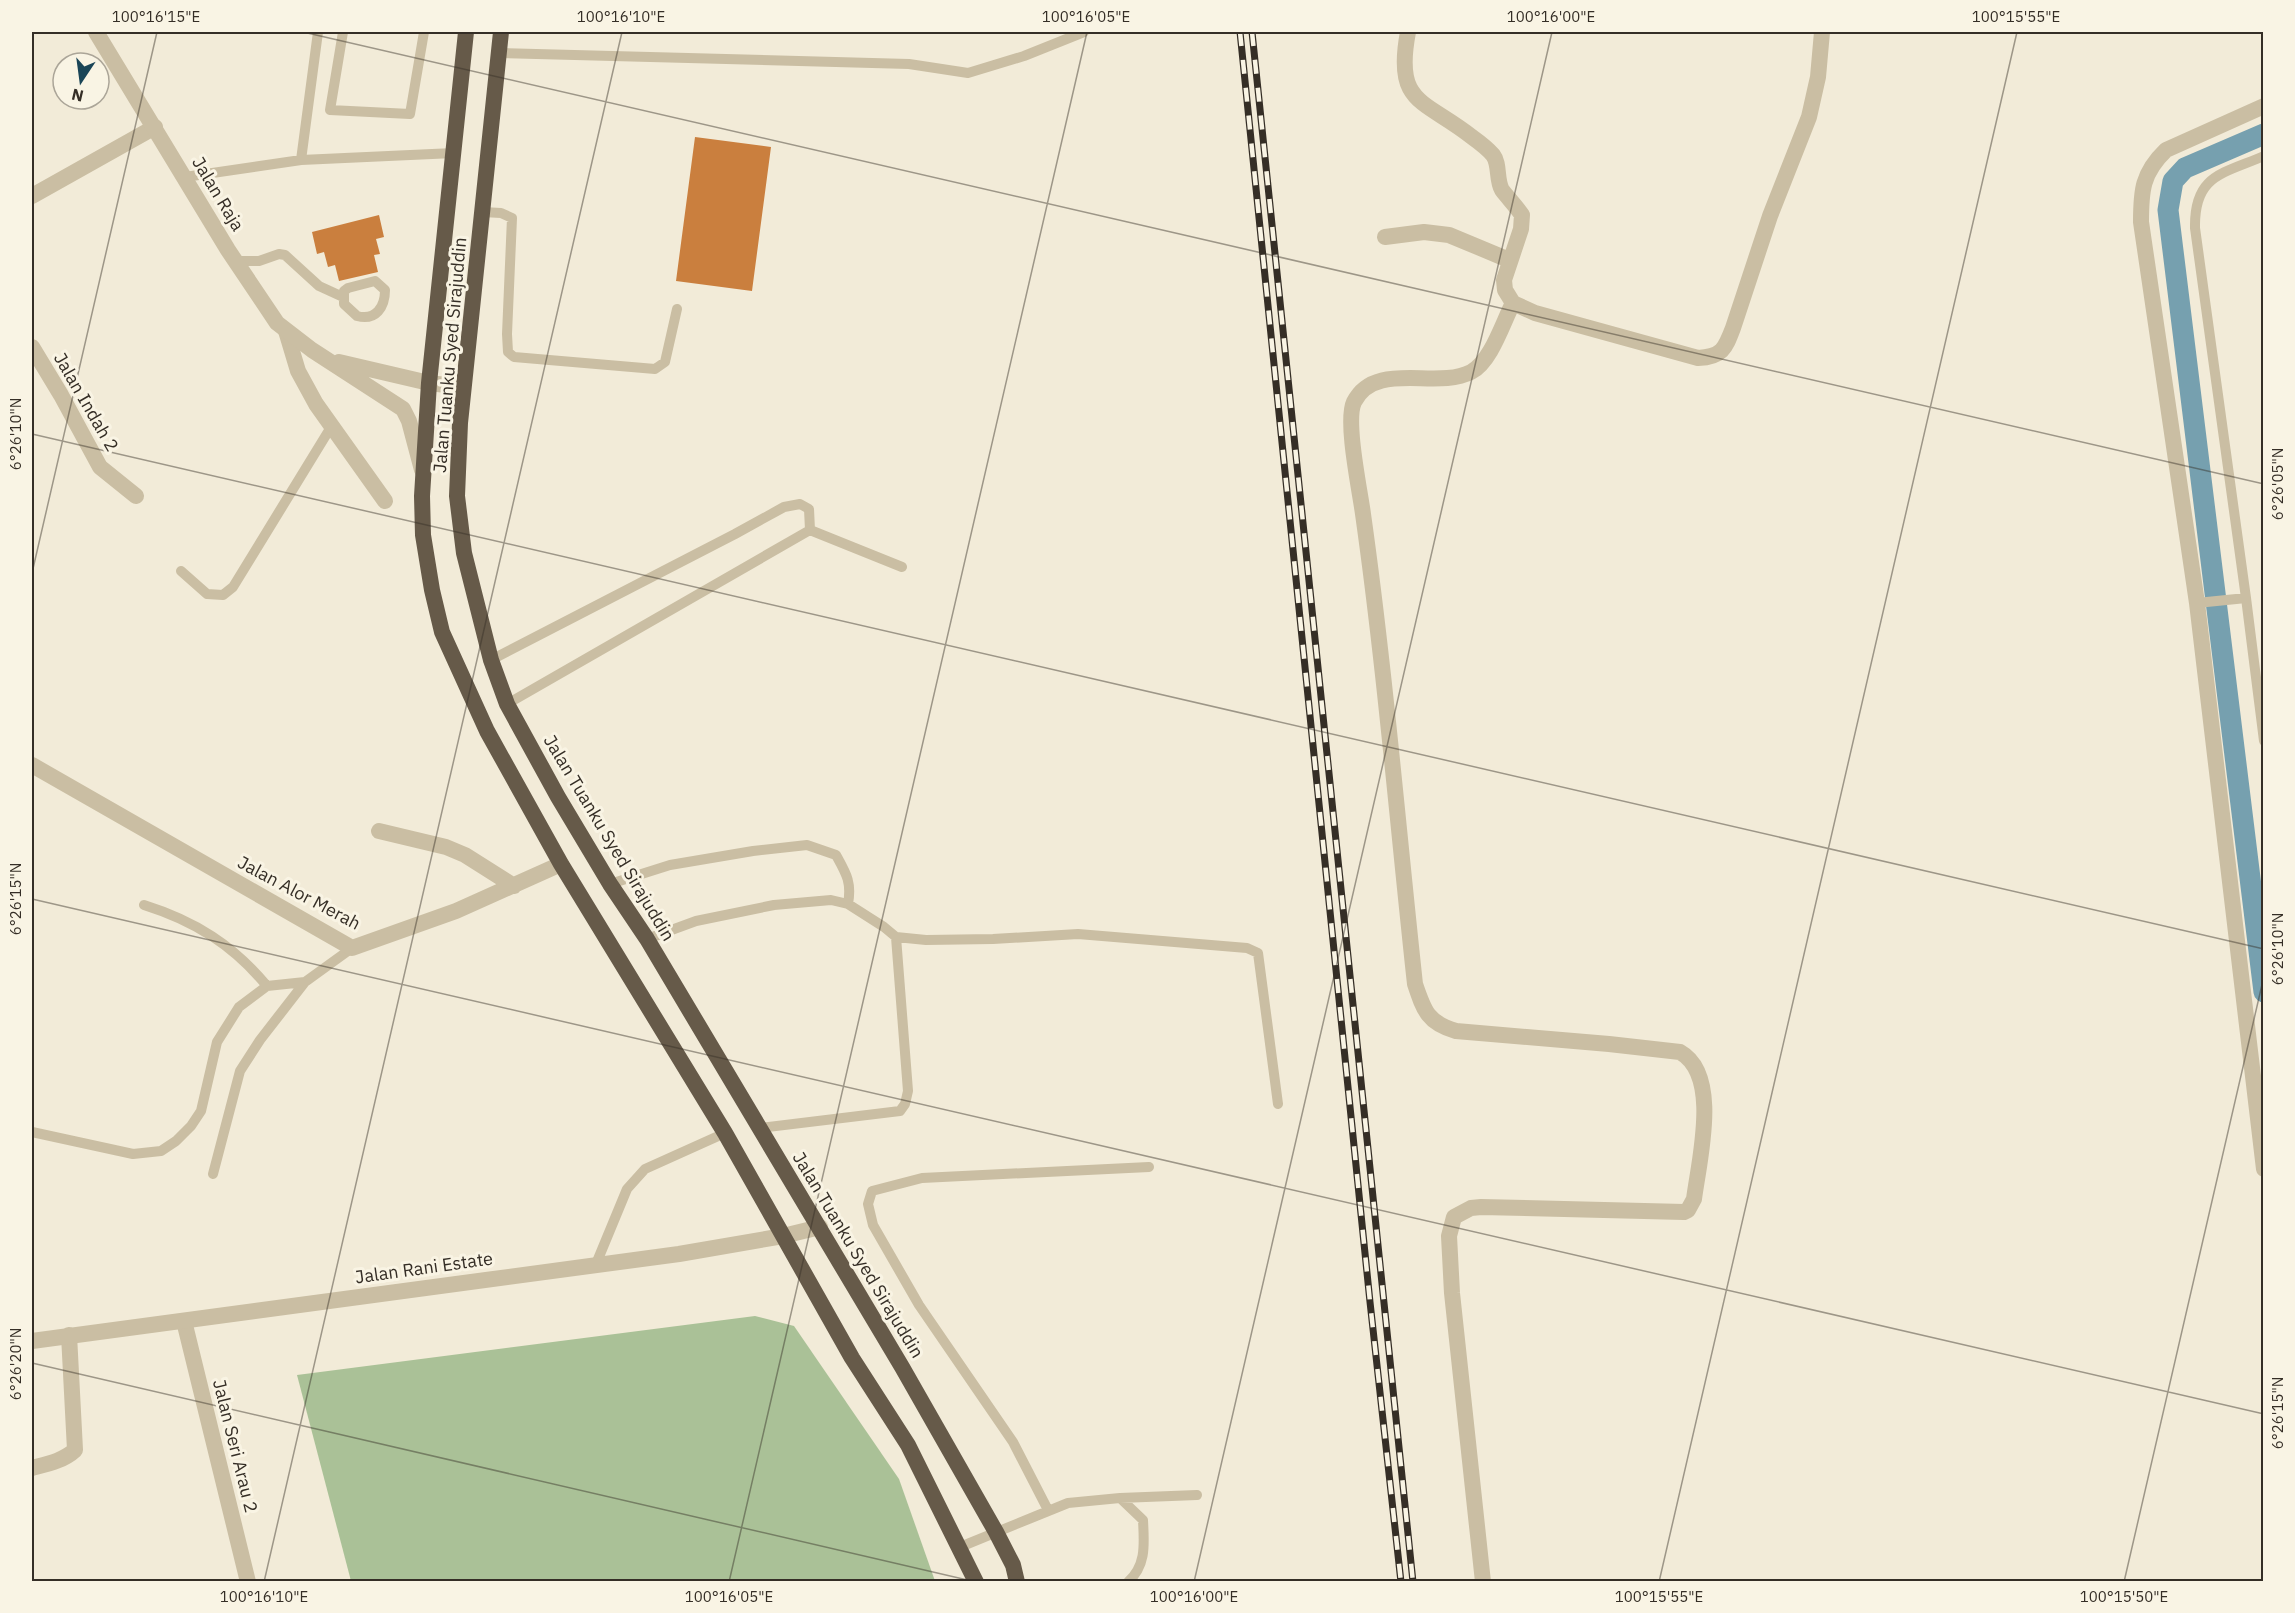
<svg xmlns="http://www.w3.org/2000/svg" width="2295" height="1613" font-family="'IBM Plex Sans',sans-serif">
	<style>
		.green { fill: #aac197 }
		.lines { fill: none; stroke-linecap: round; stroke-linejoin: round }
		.canal { stroke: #76a0af; stroke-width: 21 }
		.building { fill: #ca7f3e }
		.service { stroke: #cabea3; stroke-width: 10 }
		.minor { stroke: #cabea3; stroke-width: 16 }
		.tertiary { stroke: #cabea3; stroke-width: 16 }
		.trunk { stroke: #665a49; stroke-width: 16 }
		.rail-casing { stroke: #352e26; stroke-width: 7 }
		.rail { stroke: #f9f4e4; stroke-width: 4.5; stroke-dasharray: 14; stroke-linecap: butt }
		.ticks { fill: none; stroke: #352e26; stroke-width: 1.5; stroke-opacity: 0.45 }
		.labels { text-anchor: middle; stroke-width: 6; stroke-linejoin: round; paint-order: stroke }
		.street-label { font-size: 18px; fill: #352e26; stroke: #f9f4e4 }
		.neatline { fill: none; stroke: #352e26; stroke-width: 2 }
		.ticks-label { font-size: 15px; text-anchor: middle; fill: #352e26 }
	</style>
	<rect width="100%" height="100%" fill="#f2ebd8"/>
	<path class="green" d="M755,1316L794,1326L899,1479L935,1581H351L297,1375Z"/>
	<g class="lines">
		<path class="canal" d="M2264,134L2185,168L2173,181L2168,210L2264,992"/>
	</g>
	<path class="building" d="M695,137L771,147L752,291L676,281Z
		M379,215L384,237L376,239L380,254L374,255L378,272L339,281L335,265L328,267L324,252L317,254L312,232Z"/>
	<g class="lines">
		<path class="service" d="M343,32L330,110L410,114L424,32
			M499,53L909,64L968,73L1024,56L1084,32
			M2264,156C2222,174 2194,175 2195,228L2246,598L2264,741
			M301,160L318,32
			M185,177L301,160L454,153
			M483,212L501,213L512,218L507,334L508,352L514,357L655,369L665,362L677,309
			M235,261H259L279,254L285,255L319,286L343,297
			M375,281L385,290C385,307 376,321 357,316L344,304V291L348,288Z
			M810,530L902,567
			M181,571L207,594L223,595L233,587L331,427
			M2197,603L2246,598
			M491,660L735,534L784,507L800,504L809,509L810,530
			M507,704L810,530
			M610,884L670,865L753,851L807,845L836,855C846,873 852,882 848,904
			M144,905C195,921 233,945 267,986
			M647,939L696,921L774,905L831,900L848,904L884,927L896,937L926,940L993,939L1078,934L1247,948L1258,953L1278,1104
			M760,1128L900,1111L905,1104L908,1091L896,937
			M32,1132L133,1154L161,1151L176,1141L191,1126L201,1111L217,1042L239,1007L267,986L305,982L352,948
			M213,1174L240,1071L260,1040L305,982
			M596,1264L627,1189L645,1169L725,1133
			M1120,1498L1143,1520C1144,1543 1147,1565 1128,1582
			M1048,1510L1013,1442L919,1305L873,1225L868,1204L872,1191L922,1178L1149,1167
			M960,1547L1068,1503L1120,1498L1197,1495"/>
		<path class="minor" d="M1408,32C1394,105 1424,99 1472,137C1479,142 1487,148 1493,155C1500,164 1496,180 1502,190C1508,198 1516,206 1522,215L1521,229L1504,280L1505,290L1513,303L1535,313L1698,358C1722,357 1725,349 1733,328L1770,216L1809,117L1818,77L1822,32
			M2264,106L2166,150C2142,173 2141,191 2141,222L2197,603L2264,1169
			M32,196L155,127
			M1385,237L1424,232L1449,235L1509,260
			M286,331L298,371L316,404L385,501
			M32,347L61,395L100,467L136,496
			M32,765L352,948L456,911L561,864
			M379,831L446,847L465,855L514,886
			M184,1321L248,1582
			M32,1468C47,1464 63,1461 75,1450L69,1335
			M1483,1582L1452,1293L1449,1236L1454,1217L1471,1208L1481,1207L1684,1212L1688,1210L1694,1199C1699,1160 1721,1075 1680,1052L1609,1044L1456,1031C1428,1023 1424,1011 1415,984C1398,828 1385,670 1363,514C1360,491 1345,421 1354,402C1375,360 1436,390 1471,372C1491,362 1503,322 1513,303"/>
		<path class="tertiary" d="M96,32L228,250L277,323L312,350L403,409L409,421L422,470
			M339,362L429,383L463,387
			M32,1341L679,1254L783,1236L820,1227"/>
		<path class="trunk" d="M466,32L429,383L422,496L423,535L432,590L442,632L487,731L561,864L725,1133L852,1358L908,1445L976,1582
			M501,32L460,423L457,496L464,553L491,660L507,704L558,797L610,884L647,939L902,1367L996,1532L1013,1565L1017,1582"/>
		<g class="rail-casing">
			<path id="rail" d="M1240,32L1370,1302L1401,1582
				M1252,32L1413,1582"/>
		</g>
		<use href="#rail" class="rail"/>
	</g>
	<path class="ticks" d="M303,32L2264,484M32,434L2264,949M32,573L157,32M32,899L2264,1414M32,1363L976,1582M264,1582L622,32M729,1582L1087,32M1194,1582L1552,32M1659,1582L2017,32M2124,1582L2264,976"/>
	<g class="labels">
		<g class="street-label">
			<text transform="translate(218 194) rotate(59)" y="6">Jalan Raja</text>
			<text transform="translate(450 355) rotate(-85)" y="6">Jalan Tuanku Syed Sirajuddin</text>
			<text transform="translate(86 402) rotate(60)" y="6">Jalan Indah 2</text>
			<text transform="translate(609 838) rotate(59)" y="6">Jalan Tuanku Syed Sirajuddin</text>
			<text transform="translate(299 893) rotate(28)" y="6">Jalan Alor Merah</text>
			<text transform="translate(858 1255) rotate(59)" y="6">Jalan Tuanku Syed Sirajuddin</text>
			<text transform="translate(424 1268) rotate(-8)" y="6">Jalan Rani Estate</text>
			<text transform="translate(235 1446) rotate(76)" y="6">Jalan Seri Arau 2</text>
		</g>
	</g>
	<rect width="2295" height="1613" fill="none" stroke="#f9f4e4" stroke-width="66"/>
	<g transform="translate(81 81) rotate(193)"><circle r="28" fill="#f9f4e4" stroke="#aba598" stroke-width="1.5"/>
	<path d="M0-4.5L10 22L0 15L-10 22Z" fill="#1a4557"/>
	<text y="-9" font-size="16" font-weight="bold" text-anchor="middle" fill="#352e26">N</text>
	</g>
	<rect x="33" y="33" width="2229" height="1547" class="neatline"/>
	<g class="ticks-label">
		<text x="156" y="22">100°16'15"E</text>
		<text x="621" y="22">100°16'10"E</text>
		<text x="1086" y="22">100°16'05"E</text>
		<text x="1551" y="22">100°16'00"E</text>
		<text x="2016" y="22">100°15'55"E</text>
		<text transform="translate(16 434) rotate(-90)" y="5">6°26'10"N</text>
		<text transform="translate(2278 484) rotate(-90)" y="5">6°26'05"N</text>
		<text transform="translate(16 899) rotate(-90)" y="5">6°26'15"N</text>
		<text transform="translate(2278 949) rotate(-90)" y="5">6°26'10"N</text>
		<text transform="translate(16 1364) rotate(-90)" y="5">6°26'20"N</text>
		<text transform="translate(2278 1413) rotate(-90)" y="5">6°26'15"N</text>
		<text x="264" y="1602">100°16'10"E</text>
		<text x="729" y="1602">100°16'05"E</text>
		<text x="1194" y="1602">100°16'00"E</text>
		<text x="1659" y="1602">100°15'55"E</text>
		<text x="2124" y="1602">100°15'50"E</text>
	</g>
</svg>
